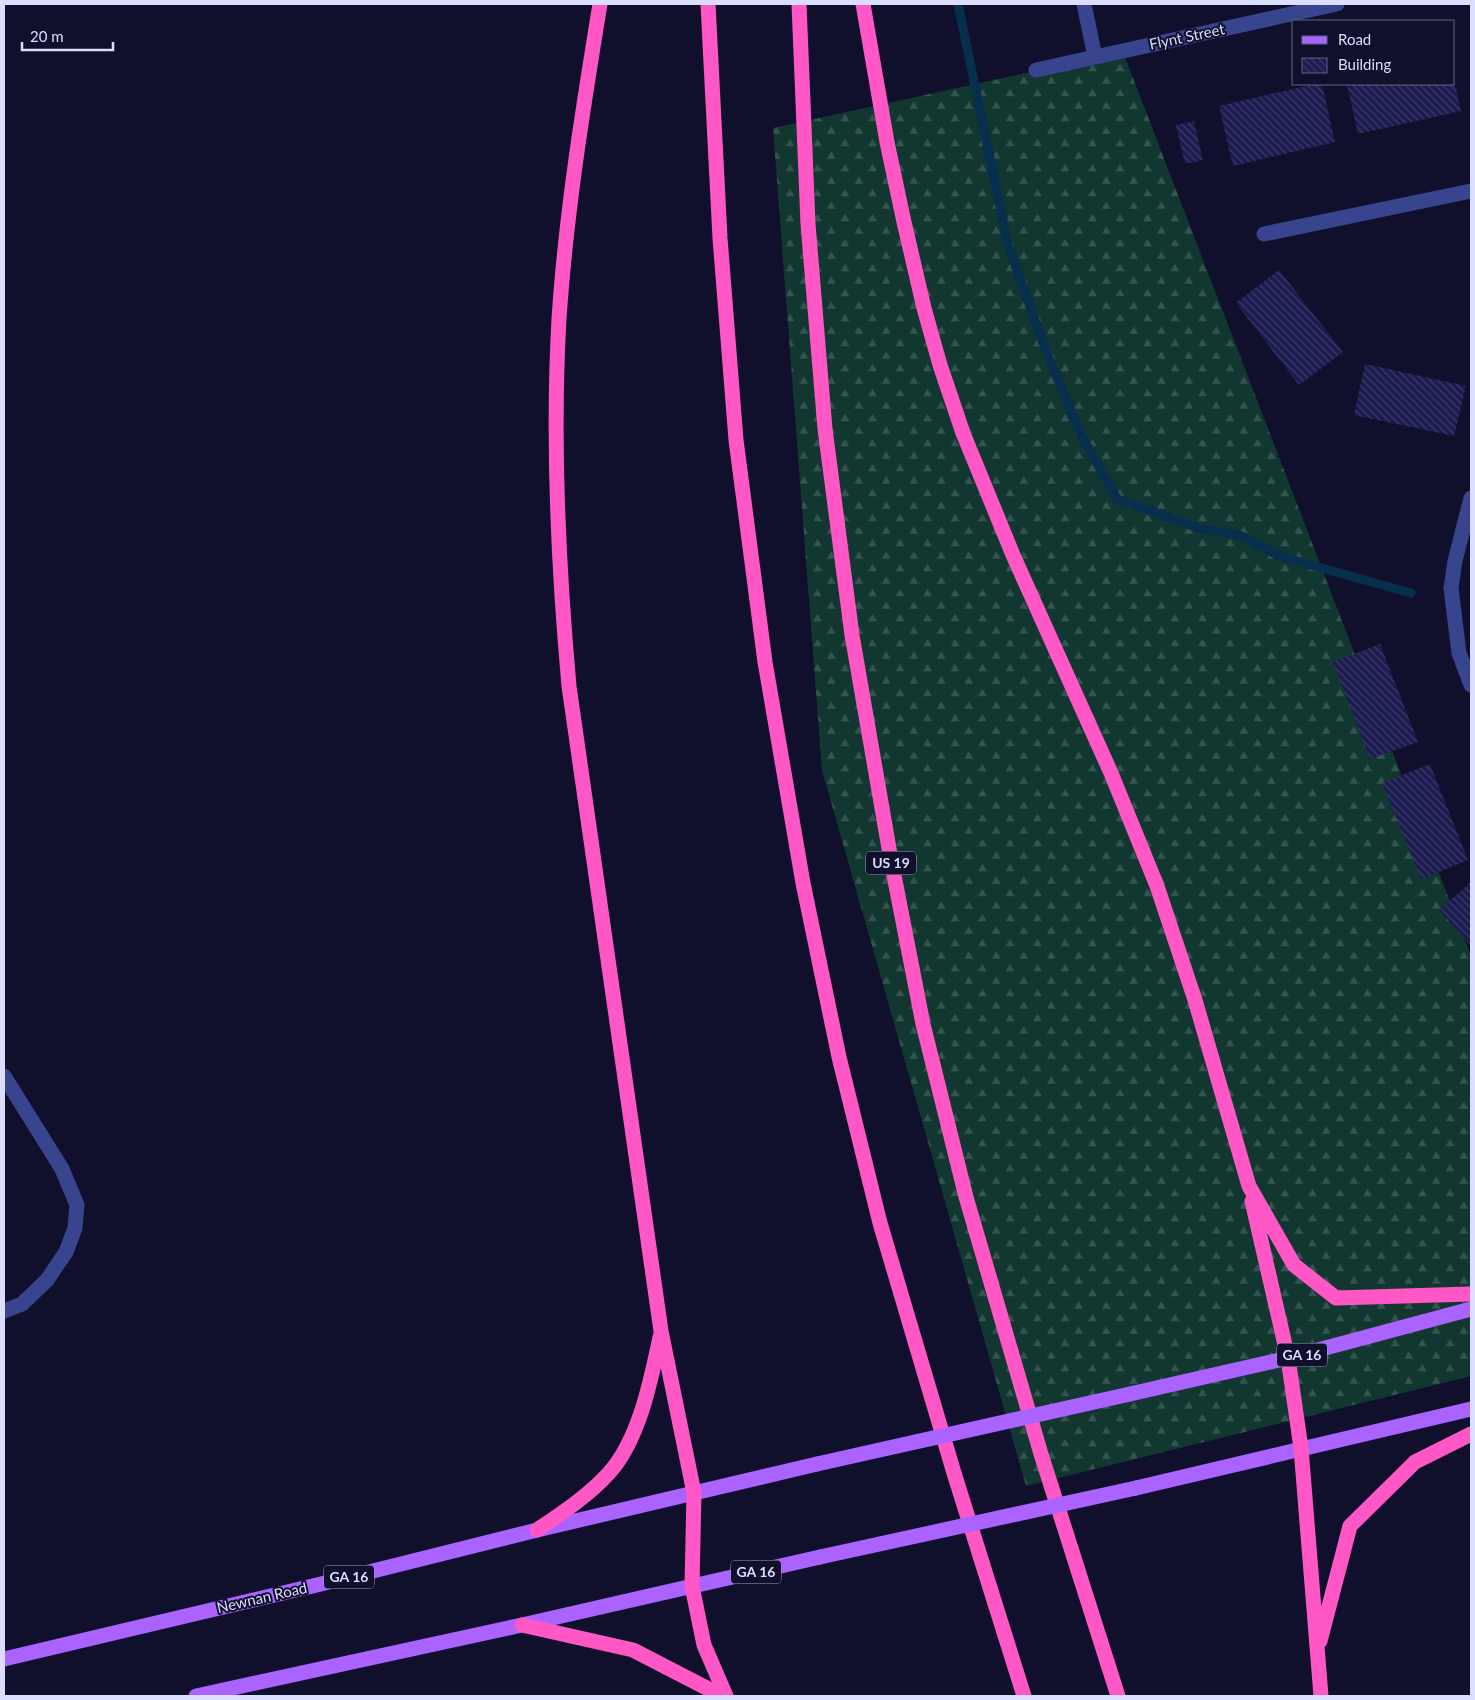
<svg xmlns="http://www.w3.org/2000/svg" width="1475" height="1700" font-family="Lato,sans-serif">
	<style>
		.forest { fill: url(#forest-firs) }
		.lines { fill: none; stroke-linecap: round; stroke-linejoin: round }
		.stream { stroke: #082e4e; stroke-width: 9 }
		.building { fill: url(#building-back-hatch) }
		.minor { stroke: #38448e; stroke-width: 15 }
		.major { stroke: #aa63ff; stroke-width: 15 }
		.highway { stroke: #ff57c5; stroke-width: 15 }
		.major-bridge { stroke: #aa63ff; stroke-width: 15 }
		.labels { text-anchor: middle; stroke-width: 4; stroke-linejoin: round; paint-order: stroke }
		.shield { fill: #10102d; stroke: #9fa0c0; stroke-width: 1 }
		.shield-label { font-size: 14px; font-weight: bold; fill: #dcdeff }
		.street-label { font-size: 15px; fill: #dcdeff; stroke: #10102d }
	</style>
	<defs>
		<pattern id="forest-firs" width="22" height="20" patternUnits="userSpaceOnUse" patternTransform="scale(1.25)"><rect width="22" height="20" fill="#123730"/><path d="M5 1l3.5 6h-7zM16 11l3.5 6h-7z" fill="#34544f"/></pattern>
		<pattern id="building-back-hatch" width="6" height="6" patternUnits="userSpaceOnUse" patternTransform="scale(1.25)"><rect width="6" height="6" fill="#1c1b4f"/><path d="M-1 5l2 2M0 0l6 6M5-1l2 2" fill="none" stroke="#3c3c69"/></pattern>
	</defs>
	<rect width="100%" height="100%" fill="#10102d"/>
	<path class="forest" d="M1123,52L1471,956V1376L1026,1486L822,770L773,128Z"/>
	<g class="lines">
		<path class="stream" d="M958,4L1008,245L1046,351L1081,435L1117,499L1199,528L1242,536L1279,556L1411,593"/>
	</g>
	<path class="building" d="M1454,80L1461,111L1358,134L1347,84H1454Z
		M1315,84H1322L1335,142L1233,166L1219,106Z
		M1194,121L1203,160L1185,164L1176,125Z
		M1279,270L1343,352L1299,385L1236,303Z
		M1365,364L1466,386L1454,436L1354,415Z
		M1380,644L1418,742L1370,759L1333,662Z
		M1430,764L1468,860L1421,879L1382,783Z
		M1471,882V946L1439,910Z"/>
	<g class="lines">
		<path class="minor" d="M1084,4L1095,57
			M1036,70L1337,4
			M1264,234L1471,191
			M1471,498L1455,561L1451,588L1459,653L1471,685
			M4,1076L62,1169L77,1205L75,1228L66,1252L47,1280L22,1304L4,1311"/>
		<path class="major" d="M1130,1394L1288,1358L1471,1309
			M1136,1488L1471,1409
			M4,1659L321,1584L537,1530L817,1464
			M196,1696L522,1625L820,1557"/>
		<path class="highway" d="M600,4C583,108 566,213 559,319C552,442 558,564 569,686L661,1331L694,1493L692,1586L704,1645L726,1696
			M708,4L720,238L736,440L765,662L803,883L839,1057L880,1223L954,1473L1024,1696
			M799,4L808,224L825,429L852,635L891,860L923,1024L966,1197L1041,1454L1118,1696
			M863,4L887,142L904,222L924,308L940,365L963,433L1013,555L1111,773L1157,886L1195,1000L1249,1186L1294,1265L1336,1298L1471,1294
			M1252,1201L1288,1358L1301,1448L1321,1696
			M537,1530C562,1513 588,1496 609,1473C639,1440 651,1380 660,1337
			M522,1625L633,1650L722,1696
			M1320,1641L1350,1526L1415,1462L1471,1434"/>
		<path class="major-bridge" d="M817,1464L1130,1394
			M820,1557L1136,1488"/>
	</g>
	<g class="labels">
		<g class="shield">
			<rect x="866" y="851.5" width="50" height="23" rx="4"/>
			<rect x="1277" y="1343.5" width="50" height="23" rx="4"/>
			<rect x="731" y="1560.5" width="50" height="23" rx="4"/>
			<rect x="324" y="1565.5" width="50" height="23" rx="4"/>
		</g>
		<g class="shield-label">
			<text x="891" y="868">US 19</text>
			<text x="1302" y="1360">GA 16</text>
			<text x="756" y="1577">GA 16</text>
			<text x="349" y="1582">GA 16</text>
		</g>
		<g class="street-label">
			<text transform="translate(1187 37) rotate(-12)" y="5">Flynt Street</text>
			<text transform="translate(262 1598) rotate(-13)" y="5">Newnan Road</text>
		</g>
	</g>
	<rect width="1475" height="1700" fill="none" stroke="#dcdeff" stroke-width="10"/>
	<rect x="1292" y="20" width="162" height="65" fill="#10102d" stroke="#626281"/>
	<rect x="1302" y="36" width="25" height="8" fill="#aa63ff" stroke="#626281"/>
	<text x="1338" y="45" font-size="15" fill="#dcdeff">Road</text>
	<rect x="1302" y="58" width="25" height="15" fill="url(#building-back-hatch)" stroke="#626281"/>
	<text x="1338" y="70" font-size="15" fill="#dcdeff">Building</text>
	<path d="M22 42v8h91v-8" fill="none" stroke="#dcdeff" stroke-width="2.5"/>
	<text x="30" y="42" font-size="15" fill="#dcdeff" stroke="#10102d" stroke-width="4" paint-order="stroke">20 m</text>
</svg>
